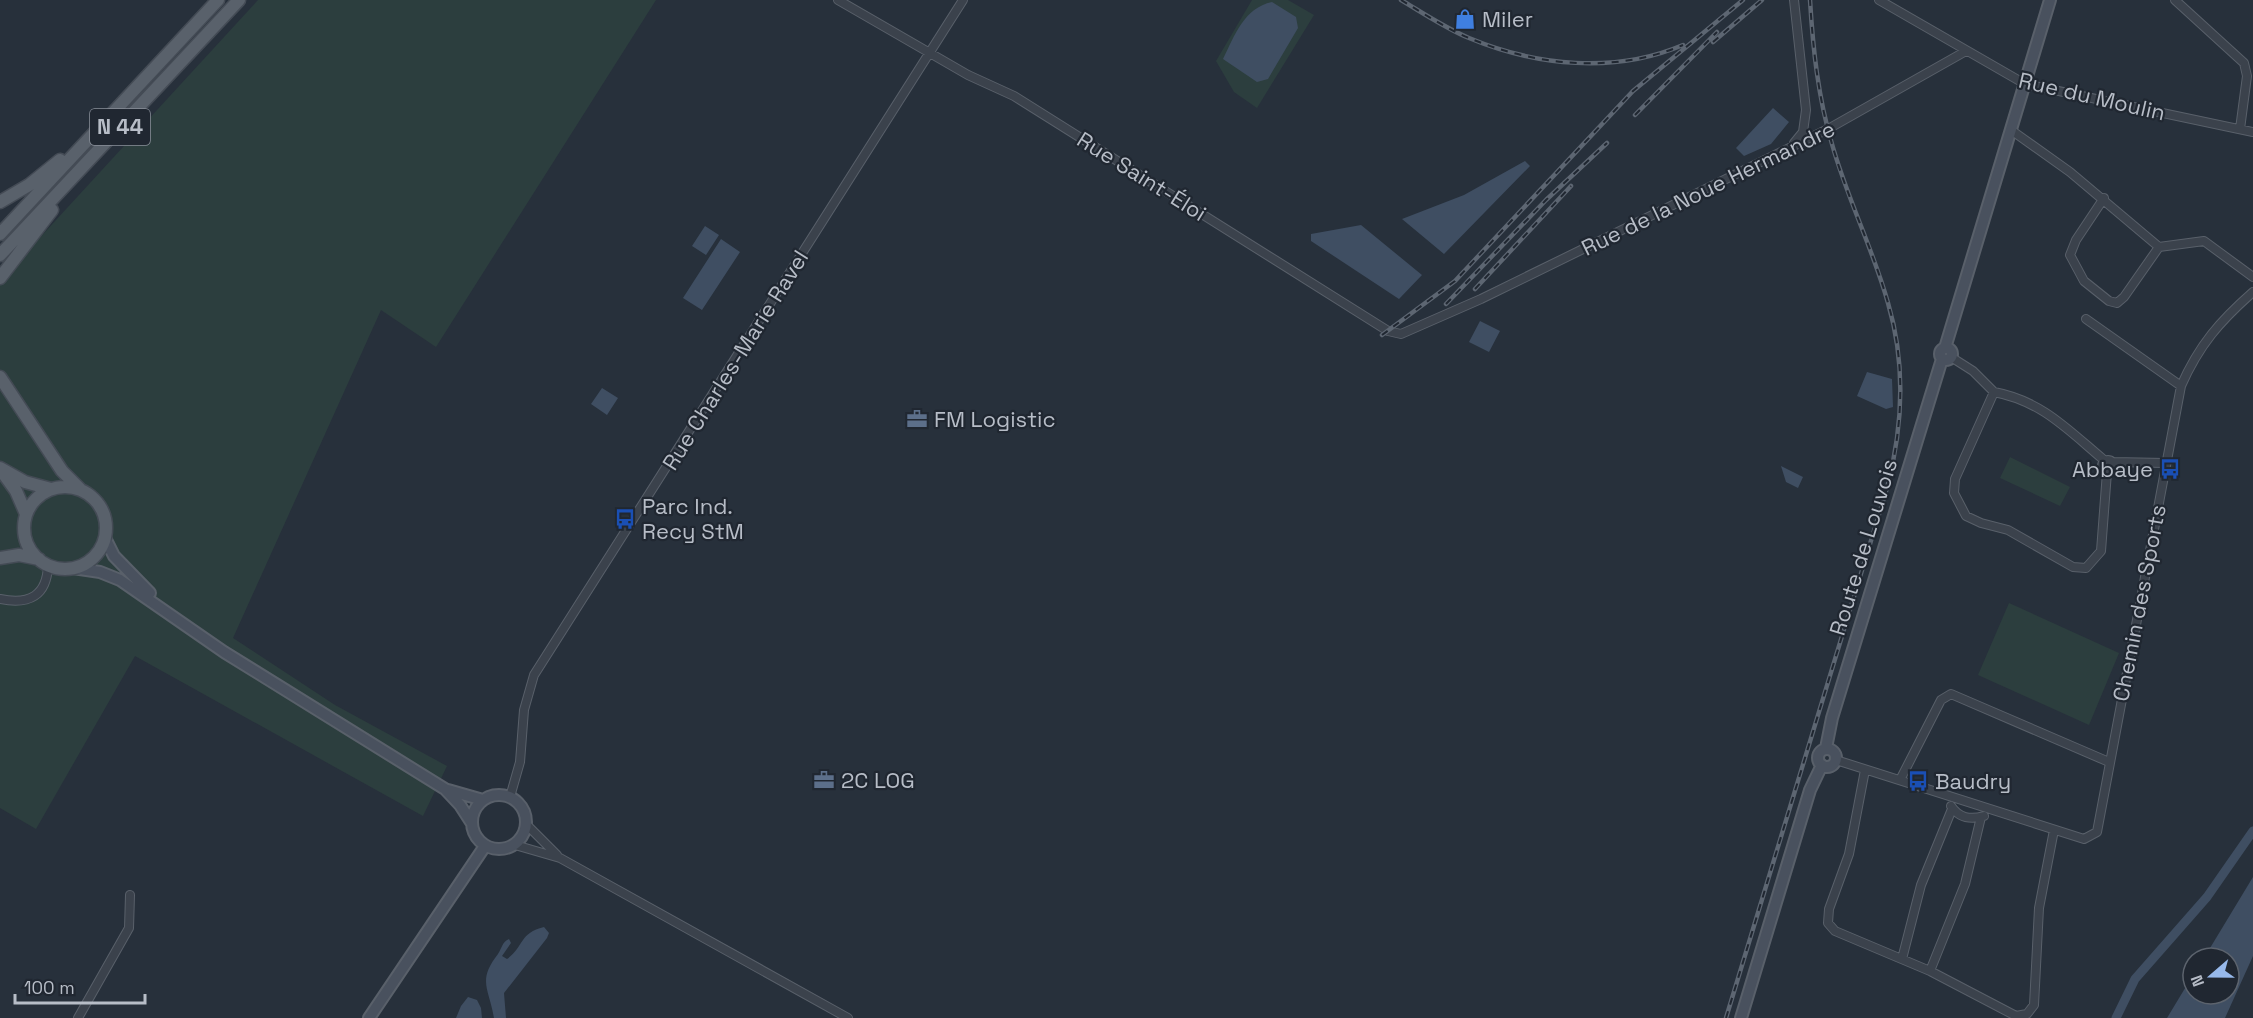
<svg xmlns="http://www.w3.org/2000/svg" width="2253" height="1018" font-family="'Space Grotesk',sans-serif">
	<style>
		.green { fill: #2c3e3e }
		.water { fill: #3f4e62 }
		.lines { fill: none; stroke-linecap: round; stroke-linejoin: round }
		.canal { stroke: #3f4e62; stroke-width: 9 }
		.street-casing { stroke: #59606a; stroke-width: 10 }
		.secondary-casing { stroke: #59606a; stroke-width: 14 }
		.primary-casing { stroke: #444b55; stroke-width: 15 }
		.street { stroke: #3b424c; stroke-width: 8 }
		.secondary { stroke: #49515e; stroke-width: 10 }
		.primary { stroke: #59616b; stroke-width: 12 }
		.rail-casing { stroke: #5d6672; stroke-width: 4.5 }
		.rail { stroke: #202731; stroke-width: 2; stroke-dasharray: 7; stroke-linecap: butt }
		.labels { text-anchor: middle; stroke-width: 4.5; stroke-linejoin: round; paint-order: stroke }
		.shield { fill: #202731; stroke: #8a909a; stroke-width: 1.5 }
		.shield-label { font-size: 21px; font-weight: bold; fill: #b7bdc7 }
		.poi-label { font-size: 22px; fill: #b7bdc7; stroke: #202731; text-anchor: start }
		.street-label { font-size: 22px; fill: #b7bdc7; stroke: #202731 }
	</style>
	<rect width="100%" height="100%" fill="#27303b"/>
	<path class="green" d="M258,0H656L436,347L381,310L233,638L335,705L447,766L423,816L135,656L36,829L0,808V281Z
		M1252,0H1288L1314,15L1257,108L1234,92L1216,61Z
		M2010,457L2070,487L2060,506L2000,478Z
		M2009,603L2119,653L2089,725L1978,675Z"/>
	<path class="water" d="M1272,2L1296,17L1298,28L1268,79L1257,82L1223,59C1235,35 1244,8 1272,2Z
		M1773,108L1789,122L1771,144L1744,156L1736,148Z
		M1525,161L1530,166L1444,254L1402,219L1464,195Z
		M1361,225L1422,275L1399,299L1311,241V234Z
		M705,226L719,235L706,255L692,246Z
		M721,239L740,252L702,310L683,298Z
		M1480,321L1500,331L1489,352L1469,342Z
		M1867,372L1892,379L1893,407L1886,409L1857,396Z
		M602,388L618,398L607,415L591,404Z
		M1781,466L1803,477L1798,488L1786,482Z
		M2253,877V956L2225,1018H2167L2193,975V994H2229V958H2204Z
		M544,927L549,933L547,938L504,993L506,1018H494C489,988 477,981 498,954C502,948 502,942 509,939L511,943L502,956L507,959C524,947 519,933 544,927Z
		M468,997L477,1000L481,1008L482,1018H456L461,1006Z"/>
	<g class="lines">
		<path class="canal" d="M2116,1018L2135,979L2207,897L2253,831"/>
		<g class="street-casing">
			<path id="street" d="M838,0L968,75L1014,96L1388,331L1401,334L1481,299L1828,129L1966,51
				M1794,0L1806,110L1803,132L1794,143
				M1879,0L2025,84L2253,132
				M2175,0L2244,63L2247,76L2240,129
				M2011,130L2070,172L2159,247L2204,241L2253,277
				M2104,198L2076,240L2070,255L2084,281L2109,301L2117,303L2124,297L2159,247
				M2086,319L2181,386
				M1951,357L1973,371L1994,392
				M2102 466a6 6 0 1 1 12 0a6 6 0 1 1-12 0Z
				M2104,460C2068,430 2042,401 1994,392L1955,479L1954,493L1966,516L1981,523L2008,530L2073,567L2086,568L2101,551L2107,472
				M2113,462L2165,463
				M0,599C29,605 47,596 48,565
				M1836,760L2084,839L2097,832L2181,386C2199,345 2220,321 2253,292
				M1865,770L1849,854L1829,909L1828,923L1835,931L1930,971L2016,1016L2027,1014L2034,1005L2039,908L2054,830
				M1900,780L1941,700L1951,694L2109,762
				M510,797L520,762L524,710L534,675L963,0
				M1951,806C1959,818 1970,820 1984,816
				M527,825L557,855
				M515,845L560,858L848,1018
				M1902,959L1921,885L1952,809
				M1930,971L1965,884L1981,817
				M78,1018L129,928L130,895"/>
		</g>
		<g class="secondary-casing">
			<path id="secondary" d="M1940 354a6 6 0 1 1 12 0a6 6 0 1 1-12 0Z
				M1945,348L2050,0
				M105,538L114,556L150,593
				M73,568L100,572L120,580L224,652L445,789L460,805L471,822
				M1826,748L1832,718L1942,359
				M1818 758a9 9 0 1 1 18 0a9 9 0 1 1-18 0Z
				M448,790L483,800
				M472 822a27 27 0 1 1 54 0a27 27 0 1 1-54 0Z
				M369,1018L485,846
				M1741,1018L1810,790L1822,765"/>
		</g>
		<g class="primary-casing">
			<path id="primary" d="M0,202L29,185L60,160
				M0,234L218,0
				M0,255L239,0
				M0,278L52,210
				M0,377L62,471L80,489
				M0,468L25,482L51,489
				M3,473L16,491L26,514
				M24 528a41 41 0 1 1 82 0a41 41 0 1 1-82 0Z
				M0,558L19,555L39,559"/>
		</g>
		<use href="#street" class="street"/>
		<use href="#secondary" class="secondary"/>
		<use href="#primary" class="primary"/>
		<g class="rail-casing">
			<path id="rail" d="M1401,0C1423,13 1445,28 1469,38C1536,66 1615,74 1683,45
				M1713,42L1762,0
				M1635,115L1717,32
				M1475,289L1571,186
				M1446,304L1546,200L1607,143
				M1382,335L1455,281L1633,91L1743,0
				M1726,1018L1887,488C1903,427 1906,364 1888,303C1873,249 1847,198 1832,144C1818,97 1813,49 1810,0"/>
		</g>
		<use href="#rail" class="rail"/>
	</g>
	<defs>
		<g id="shop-bare" transform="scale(1.62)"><path d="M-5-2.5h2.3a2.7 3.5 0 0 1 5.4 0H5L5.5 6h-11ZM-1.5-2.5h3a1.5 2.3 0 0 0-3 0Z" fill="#3f7fe0" stroke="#202731" stroke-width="2.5" paint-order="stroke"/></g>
		<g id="office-bare" transform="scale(1.62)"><path d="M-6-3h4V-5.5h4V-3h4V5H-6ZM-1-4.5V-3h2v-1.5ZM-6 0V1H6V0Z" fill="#5c6f8a" stroke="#202731" stroke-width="2.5" paint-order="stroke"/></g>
		<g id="bus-bare" transform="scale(1.62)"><path d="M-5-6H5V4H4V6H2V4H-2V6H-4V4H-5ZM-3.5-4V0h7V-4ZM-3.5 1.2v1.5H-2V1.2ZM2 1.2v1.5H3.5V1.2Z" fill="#1a4fb4" stroke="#202731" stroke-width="2.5" paint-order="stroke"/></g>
	</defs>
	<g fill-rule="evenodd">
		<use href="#shop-bare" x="1465" y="19"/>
		<use href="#office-bare" x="917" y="419"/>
		<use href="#bus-bare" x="2170" y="469"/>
		<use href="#bus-bare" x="625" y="519"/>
		<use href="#office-bare" x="824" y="780"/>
		<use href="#bus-bare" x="1918" y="781"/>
	</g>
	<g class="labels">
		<rect class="shield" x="90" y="109" width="60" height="36" rx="4.5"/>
		<g class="shield-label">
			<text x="120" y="134">N 44</text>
		</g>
		<g class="poi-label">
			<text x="1482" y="27">Miler</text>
			<text x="934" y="427">FM Logistic</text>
			<text x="2153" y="477" text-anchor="end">Abbaye</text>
			<text x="642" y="514">Parc Ind.<tspan x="642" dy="25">Recy StM</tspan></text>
			<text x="841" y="788">2C LOG</text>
			<text x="1935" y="789">Baudry</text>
		</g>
		<g class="street-label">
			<text transform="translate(2092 96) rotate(13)" y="8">Rue du Moulin</text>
			<text transform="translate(1142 176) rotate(32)" y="8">Rue Saint-Éloi</text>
			<text transform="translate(1708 188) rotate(-26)" y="8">Rue de la Noue Hermandre</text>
			<text transform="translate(735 360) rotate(-58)" y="8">Rue Charles-Marie Ravel</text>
			<text transform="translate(1863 547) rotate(-73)" y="8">Route de Louvois</text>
			<text transform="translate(2139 603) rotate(-79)" y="8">Chemin des Sports</text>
		</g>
	</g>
	<g transform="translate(2211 976) rotate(250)"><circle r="28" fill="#202731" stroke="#5c636d" stroke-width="1.5"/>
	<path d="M0-4.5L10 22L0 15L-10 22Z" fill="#97b9eb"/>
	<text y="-9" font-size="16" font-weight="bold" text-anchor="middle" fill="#b7bdc7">N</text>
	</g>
	<path d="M15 994v9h130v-9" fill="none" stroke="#b7bdc7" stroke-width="3"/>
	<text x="24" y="994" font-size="18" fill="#b7bdc7" stroke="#202731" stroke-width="4.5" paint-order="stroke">100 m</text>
</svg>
